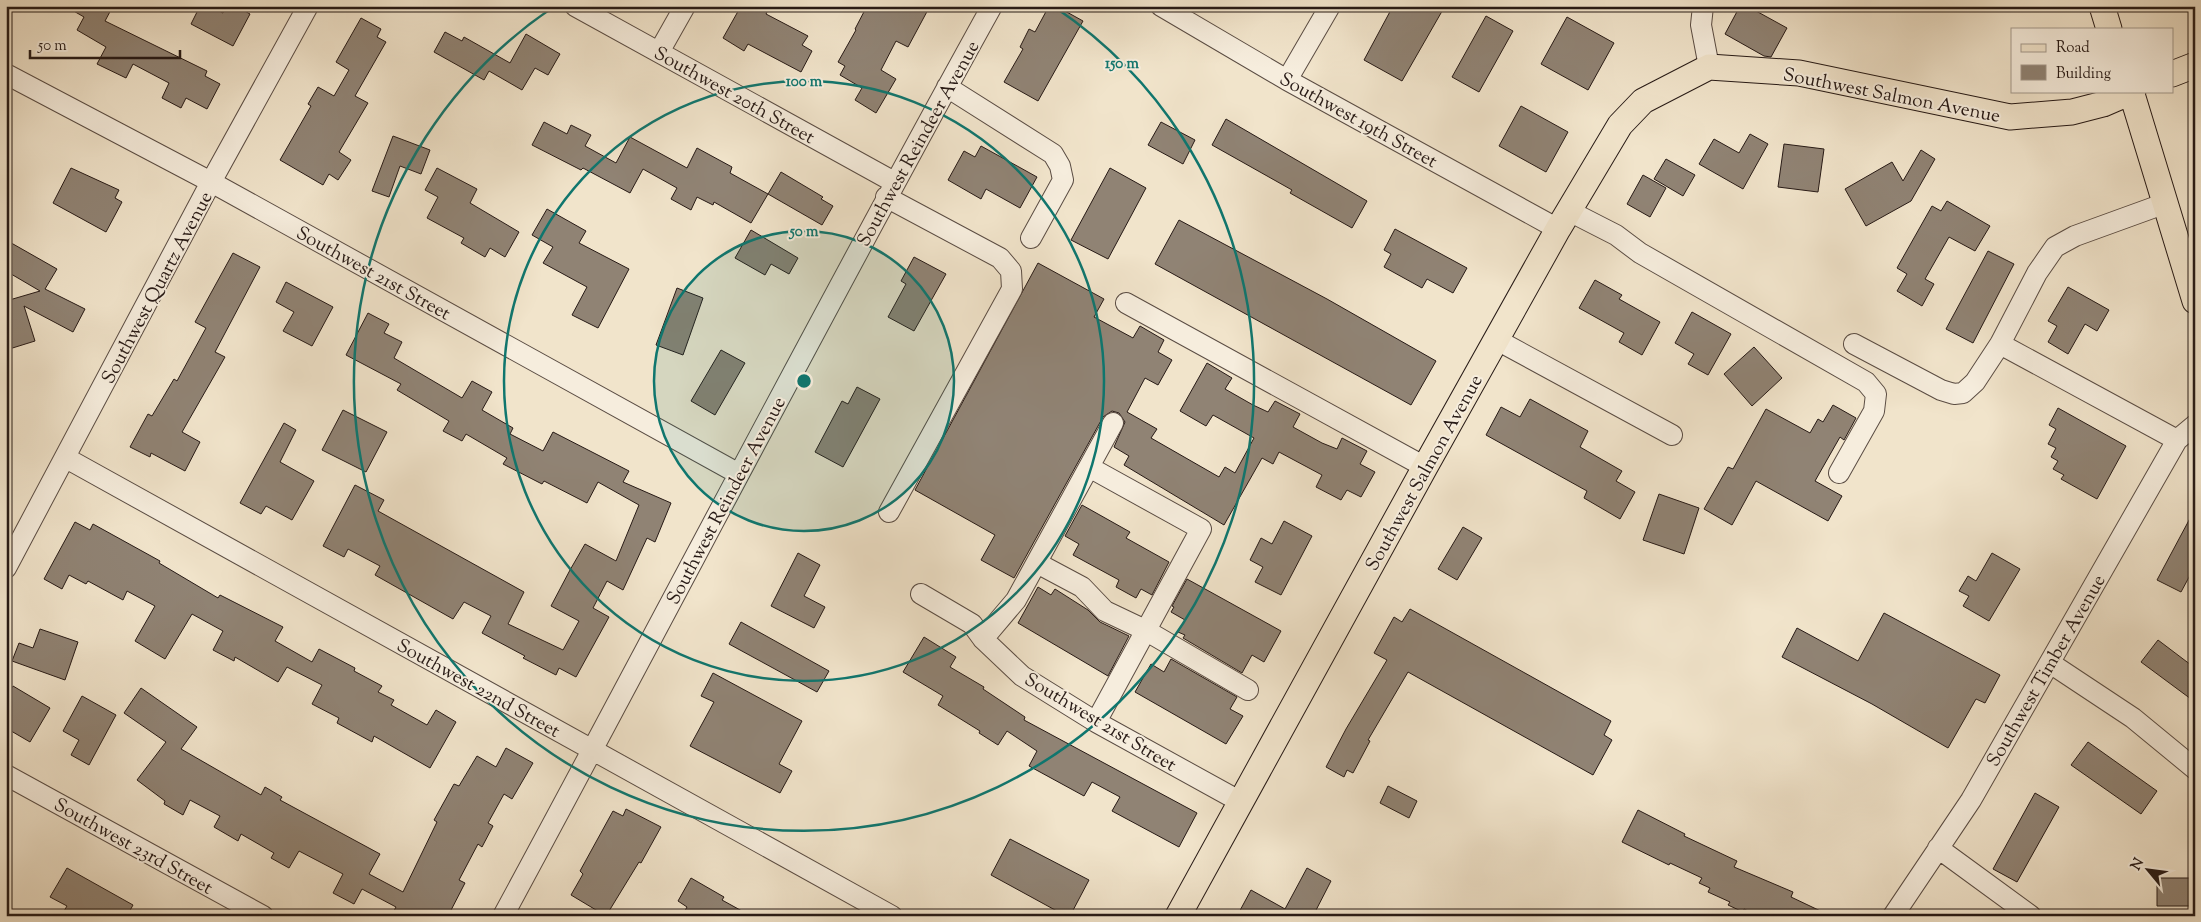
<svg xmlns="http://www.w3.org/2000/svg" width="2201" height="922" font-family="'Sorts Mill Goudy',serif">
	<style>
		.building { fill: #908374; stroke: #271a16 }
		.lines { fill: none; stroke-linecap: round; stroke-linejoin: round }
		.minor-casing { stroke: #5a4c43; stroke-width: 22 }
		.major-casing { stroke: #271a16; stroke-width: 27 }
		.minor { stroke: #f6eddd; stroke-width: 20 }
		.major { stroke: #f1e4cb; stroke-width: 25 }
		.ring { fill: none; stroke: #0f766e; stroke-width: 2.5 }
		.labels { text-anchor: middle; stroke-width: 4; stroke-linejoin: round; paint-order: stroke }
		.street-label { font-size: 19px; fill: #271a16; stroke: #f6eddd }
		.centre { fill: #0f766e; stroke: #f6eddd; stroke-width: 2.5 }
		.ring-label { font-size: 15px; text-anchor: middle; font-weight: bold; fill: #0f766e; stroke: #f6eddd; stroke-width: 4; stroke-linejoin: round; paint-order: stroke }
	</style>
	<rect width="100%" height="100%" fill="#f1e4cb"/>
	<filter id="stains"><feTurbulence type="fractalNoise" baseFrequency=".004" numOctaves="4"/><feColorMatrix values="0 0 0 0 .2 0 0 0 0 .09 0 0 0 0 .02 0 0 0 .5 -.17"/></filter>
	<radialGradient id="worn" r=".72"><stop offset=".6" stop-color="#630" stop-opacity="0"/><stop offset="1" stop-color="#630" stop-opacity=".3"/></radialGradient>
	<path class="building" d="M65,6H113L105,21L207,71L205,76L220,84L207,109L186,98L181,108L162,98L169,83L133,64L126,78L97,64L106,47L77,30L84,17Z
		M200,6H210L223,13L226,6H236L250,14L233,46L191,24Z
		M741,6H770L766,14L808,36L802,45L812,51L801,72L748,44L744,51L723,38Z
		M867,6H930L908,47L896,41L881,70L896,79L876,113L855,100L862,88L840,75L845,66L838,62L856,30L855,29Z
		M1049,6H1056L1083,21L1038,101L1004,82L1023,49L1020,47L1029,29L1035,32Z
		M1393,6H1445L1402,81L1364,60Z
		M1740,6H1747L1787,28L1771,57L1764,56L1725,34Z
		M1486,16L1513,31L1479,92L1452,77Z
		M1567,17L1614,43L1588,90L1541,64Z
		M361,18L381,29L377,37L386,42L355,96L368,103L339,152L351,160L338,180L329,174L323,185L280,160L311,106L308,104L318,87L334,96L349,70L336,62Z
		M445,32L462,41L464,37L510,63L526,34L560,54L548,75L535,68L522,90L489,71L484,80L434,52Z
		M1521,106L1568,132L1546,172L1499,146Z
		M1226,119L1367,201L1352,228L1290,193L1292,190L1212,145Z
		M544,122L567,134L571,125L591,135L585,146L616,163L630,137L687,168L697,148L732,167L730,173L768,194L751,223L714,202L713,205L697,197L691,210L671,199L677,188L643,169L630,193L583,168L581,170L532,145Z
		M1161,122L1195,140L1183,164L1148,145Z
		M1750,134L1768,144L1743,189L1699,164L1714,139L1739,153Z
		M393,136L430,150L421,174L400,166L389,197L372,191Z
		M1784,144L1824,149L1818,192L1778,187Z
		M981,146L1037,177L1020,208L986,189L981,199L948,180L964,151L975,157Z
		M1921,150L1935,159L1911,201L1866,226L1845,189L1892,162L1903,181Z
		M1666,159L1695,175L1683,196L1654,179Z
		M71,168L119,190L115,198L122,202L106,232L53,203Z
		M437,168L477,189L470,203L519,232L505,257L490,248L485,257L461,243L464,238L427,218L438,197L425,190Z
		M1110,168L1146,188L1108,259L1071,240Z
		M781,172L823,197L821,199L833,206L822,225L768,194Z
		M1643,175L1666,188L1650,217L1627,204Z
		M1947,201L1990,226L1975,251L1949,237L1925,279L1934,284L1922,306L1897,291L1907,274L1897,268L1932,206L1941,211Z
		M547,209L586,231L579,243L629,269L598,328L572,315L587,287L543,263L553,247L532,235Z
		M1179,220L1327,299L1436,361L1411,405L1155,264Z
		M1395,229L1467,268L1453,293L1427,279L1422,288L1384,267L1391,254L1384,250Z
		M751,230L798,258L789,274L771,264L765,275L735,258Z
		M6,240L57,269L45,289L85,309L73,332L24,306L35,341L6,350V301L40,291L6,271Z
		M1988,251L2014,264L1973,343L1946,329Z
		M233,253L260,267L215,352L225,357L182,432L200,442L185,471L151,453L150,457L130,447L148,414L152,416L174,379L177,381L206,328L195,322Z
		M914,257L946,274L914,331L888,317L906,284L901,281Z
		M1038,263L1104,299L1094,317L1133,338L1140,326L1164,340L1158,352L1172,360L1158,385L1145,378L1127,412L1157,429L1151,438L1219,477L1225,467L1235,473L1254,438L1213,415L1206,426L1180,411L1207,363L1232,378L1225,389L1253,405L1268,412L1275,401L1300,414L1293,427L1322,443L1337,449L1342,438L1367,451L1360,464L1375,472L1361,497L1347,490L1341,500L1316,487L1322,475L1279,452L1273,464L1262,458L1224,525L1124,465L1129,456L1114,447L1125,422L1119,413L1112,411L1103,417L1014,578L981,560L995,535L915,490Z
		M1595,280L1622,295L1619,299L1660,322L1642,355L1619,342L1624,333L1579,308Z
		M286,282L333,307L312,346L283,331L294,312L276,302Z
		M2068,287L2109,310L2097,331L2085,324L2068,354L2048,342L2057,326L2048,321Z
		M677,288L703,298L683,355L656,345Z
		M1692,312L1731,334L1708,375L1688,364L1694,354L1675,343Z
		M368,313L389,324L384,333L402,342L394,358L462,398L472,381L492,392L482,410L513,428L510,434L543,451L553,432L629,471L623,482L671,503L655,542L647,538L623,590L607,581L593,608L609,617L576,677L559,668L556,675L523,658L525,656L482,633L491,616L464,602L453,619L375,575L380,566L348,549L344,557L323,546L355,485L384,500L378,511L524,592L508,624L563,650L579,621L551,606L570,570L585,544L616,561L639,505L598,482L587,503L544,481L542,484L503,464L507,458L466,434L462,441L443,431L449,421L397,390L401,384L346,355Z
		M1754,347L1782,378L1752,406L1724,374Z
		M721,350L745,363L715,415L691,401Z
		M857,387L880,399L843,467L815,452L842,401L848,404Z
		M1530,399L1588,431L1580,447L1622,471L1616,481L1635,492L1620,519L1584,498L1587,491L1486,435L1501,407L1520,417Z
		M1833,405L1856,418L1844,440L1840,437L1815,481L1842,496L1828,521L1756,481L1732,525L1704,509L1728,467L1733,469L1766,409L1810,433L1818,419L1823,422Z
		M2058,408L2126,446L2097,499L2061,479L2064,475L2053,469L2058,461L2051,457L2056,448L2048,444L2056,429L2049,425Z
		M343,410L387,432L366,472L322,450Z
		M284,423L296,430L280,462L314,481L292,520L266,506L261,514L240,503Z
		M1659,494L1699,508L1684,554L1643,540Z
		M1082,505L1130,532L1126,538L1169,562L1152,595L1141,589L1136,598L1116,587L1119,580L1073,555L1079,544L1065,536Z
		M2195,509V566L2181,592L2157,580Z
		M1284,521L1312,536L1281,595L1255,582L1263,567L1250,560L1261,538L1272,544Z
		M75,522L90,530L93,524L160,561L159,563L218,598L220,595L283,627L275,641L312,662L319,649L355,668L354,671L382,686L378,692L394,700L391,705L427,725L436,710L456,722L430,768L374,736L372,742L337,723L339,718L312,704L322,685L287,667L278,682L235,657L234,661L213,650L223,631L192,614L165,659L135,641L155,606L127,591L123,600L88,581L86,584L69,575L62,589L44,579Z
		M1463,527L1482,538L1457,580L1438,569Z
		M798,553L820,565L804,596L825,607L814,628L771,606Z
		M1992,553L2020,569L1989,621L1963,606L1969,596L1959,591L1968,576L1976,581Z
		M1187,579L1281,631L1264,662L1252,655L1242,673L1183,638L1185,635L1178,632L1185,620L1171,612L1174,607L1172,606Z
		M1038,587L1051,595L1055,589L1088,610L1100,622L1129,636L1108,676L1018,623Z
		M1410,609L1611,721L1604,735L1612,740L1593,775L1408,672L1368,740L1370,741L1353,773L1347,770L1344,777L1326,767L1346,729L1387,660L1374,653L1394,617L1402,622Z
		M1884,613L2000,675L1985,703L1976,699L1948,748L1872,704L1782,657L1797,628L1858,661Z
		M741,622L829,671L817,692L729,644Z
		M40,629L78,642L65,680L12,661L19,643L33,648Z
		M924,637L956,657L950,667L984,687L983,689L1025,717L1024,720L1197,813L1179,847L1112,811L1120,797L1092,782L1084,796L1029,766L1037,751L1007,731L998,745L979,733L980,731L938,705L943,696L903,672Z
		M2158,640L2195,668V702L2141,662Z
		M1171,659L1237,697L1230,709L1243,716L1226,744L1135,692L1151,664L1164,672Z
		M713,673L802,721L779,764L792,771L780,793L690,746L714,702L701,696Z
		M13,686L50,708L30,742L6,728V698Z
		M141,688L197,727L181,749L261,795L265,787L282,797L280,800L380,854L369,874L403,892L437,822L434,820L454,784L459,786L477,756L496,767L506,748L533,763L512,799L504,794L488,823L493,826L482,847L478,844L459,880L465,883L448,916H391L396,907L362,889L354,904L333,893L343,874L299,851L289,868L271,858L274,853L241,834L238,841L214,827L220,816L190,800L183,815L164,804L165,801L137,780L166,742L124,713Z
		M82,696L116,715L89,765L71,755L79,740L63,731Z
		M2088,742L2157,791L2141,814L2071,765Z
		M1388,786L1417,801L1409,818L1380,803Z
		M2035,793L2059,807L2017,882L1993,869Z
		M626,809L661,827L641,863L639,862L606,916L571,895L583,874L580,871L613,811L623,816Z
		M1638,810L1685,834L1684,836L1737,861L1734,867L1793,892L1791,897L1831,916H1758L1744,909L1743,912L1728,905L1730,902L1708,892L1710,888L1699,883L1702,878L1670,863L1669,865L1622,842Z
		M1010,839L1089,880L1070,916H1066L991,875Z
		M67,868L133,905L127,916H61L67,906L50,897Z
		M1307,868L1331,881L1313,916H1237L1251,890L1285,909Z
		M691,878L724,897L722,900L751,916H682L687,907L678,901Z
		M2157,878H2195V906H2157Z"/>
	<g class="lines">
		<g class="minor-casing">
			<path id="minor" d="M575,6L894,182
				M1161,6L1287,80L1558,229
				M1703,6L1701,25L1709,67
				M659,52L685,6
				M6,74L211,182L739,474
				M1287,80L1330,6
				M947,87L1053,154L1060,166L1063,180L1031,238
				M886,197L1000,258L1011,271L1012,289L889,512
				M1569,211L1616,235L1640,253L1866,382L1876,394L1874,411L1839,473
				M1126,303L1425,467
				M1497,340L1672,435
				M1854,344L1941,390L1954,394L1963,393L1975,382L2000,344L2037,273L2055,247L2075,236L2166,203
				M2000,344L2177,440
				M66,458L892,916
				M1089,467L1201,529L1096,722
				M1037,563L1082,587L1105,611L1145,630L1248,690
				M6,568L211,182L308,6
				M921,594L972,624L983,639L1022,676L1096,722L1241,802
				M983,639L1016,600L1113,423
				M2050,663L2133,718L2195,769
				M6,775L263,916
				M1938,848L2031,916
				M503,916C667,613 825,307 992,6
				M1893,916L1971,800L2177,440L2195,425"/>
		</g>
		<g class="major-casing">
			<path id="major" d="M2102,6L2109,29
				M2172,74L2195,65
				M2131,91L2195,301
				M1178,916L1425,467L1558,229L1620,125L1643,101L1709,67L1799,73L2010,117L2072,112L2103,104L2133,91"/>
		</g>
		<use href="#minor" class="minor"/>
		<use href="#major" class="major"/>
	</g>
	<circle cx="804" cy="381" r="150" fill="#0f766e" fill-opacity=".12"/>
	<g class="ring">
		<circle cx="804" cy="381" r="150"/>
		<circle cx="804" cy="381" r="300"/>
		<path d="M1056 8A450 450 0 1 1 552 8"/>
	</g>
	<g class="labels">
		<g class="street-label">
			<text transform="translate(735 94) rotate(29)" y="7">Southwest 20th Street</text>
			<text transform="translate(1892 94) rotate(11)" y="7">Southwest Salmon Avenue</text>
			<text transform="translate(1359 119) rotate(29)" y="7">Southwest 19th Street</text>
			<text transform="translate(917 143) rotate(-61)" y="7">Southwest Reindeer Avenue</text>
			<text transform="translate(374 272) rotate(29)" y="7">Southwest 21st Street</text>
			<text transform="translate(156 287) rotate(-62)" y="7">Southwest Quartz Avenue</text>
			<text transform="translate(1423 472) rotate(-61)" y="7">Southwest Salmon Avenue</text>
			<text transform="translate(725 500) rotate(-62)" y="7">Southwest Reindeer Avenue</text>
			<text transform="translate(2045 670) rotate(-60)" y="7">Southwest Timber Avenue</text>
			<text transform="translate(479 687) rotate(29)" y="7">Southwest 22nd Street</text>
			<text transform="translate(1101 721) rotate(31)" y="7">Southwest 21st Street</text>
			<text transform="translate(134 845) rotate(29)" y="7">Southwest 23rd Street</text>
		</g>
	</g>
	<circle cx="804" cy="381" r="8" class="centre"/>
	<g class="ring-label">
		<text x="1122" y="68">150 m</text>
		<text x="804" y="86">100 m</text>
		<text x="804" y="236">50 m</text>
	</g>
	<rect width="2201" height="922" fill="none" stroke="#f1e4cb" stroke-width="25"/>
	<rect x="8" y="8" width="2186" height="907" fill="none" stroke="#271a16" stroke-width="2.5"/>
	<rect x="12" y="12" width="2176" height="897" fill="none" stroke="#271a16"/>
	<rect x="2011" y="28" width="162" height="65" fill="#f6eddd" stroke="#a3998d"/>
	<rect x="2021" y="44" width="25" height="8" fill="#f1e4cb" stroke="#a3998d"/>
	<text x="2056" y="52" font-size="15" fill="#271a16">Road</text>
	<rect x="2021" y="65" width="25" height="15" fill="#908374" stroke="#a3998d"/>
	<text x="2056" y="78" font-size="15" fill="#271a16">Building</text>
	<g transform="translate(2148 870) rotate(299)" stroke="#f6eddd" stroke-width="4" paint-order="stroke">
	<path d="M0-4L9 19L0 12L-9 19Z" fill="#271a16"/>
	<text y="-8" font-size="14" font-weight="bold" text-anchor="middle" fill="#271a16">N</text>
	</g>
	<path d="M30 50v8h150v-8" fill="none" stroke="#271a16" stroke-width="2.5"/>
	<text x="38" y="50" font-size="15" fill="#271a16" stroke="#f6eddd" stroke-width="4" paint-order="stroke">50 m</text>
	<rect width="100%" height="100%" filter="url(#stains)"/>
	<rect width="100%" height="100%" fill="url(#worn)"/>
</svg>
